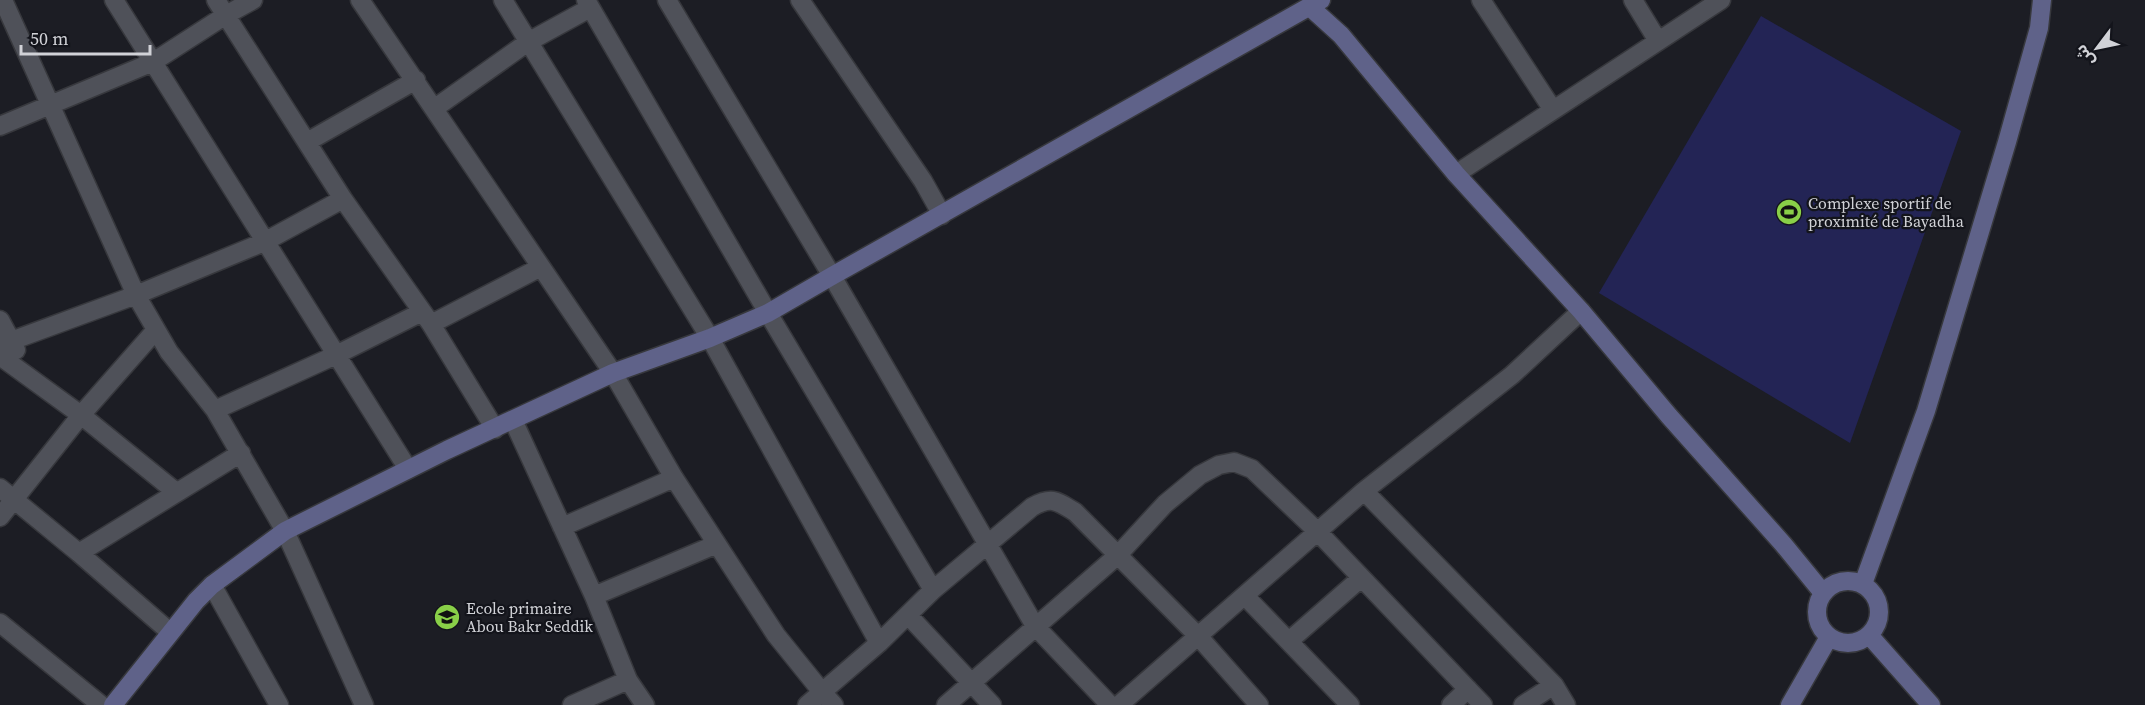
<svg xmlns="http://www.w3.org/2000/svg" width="2145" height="705" font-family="'Source Serif 4','Noto Sans Arabic',serif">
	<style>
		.green { fill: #232455 }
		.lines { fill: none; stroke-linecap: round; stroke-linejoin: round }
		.street-casing { stroke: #37383d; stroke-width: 21 }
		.secondary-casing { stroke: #37383d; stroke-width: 21 }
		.street { stroke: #4f5159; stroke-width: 18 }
		.secondary { stroke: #5f6289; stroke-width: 18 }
		.labels { text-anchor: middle; stroke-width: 4.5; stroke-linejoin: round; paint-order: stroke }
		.poi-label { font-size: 16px; fill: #d1d2d7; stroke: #13141b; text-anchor: start }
	</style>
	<rect width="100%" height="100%" fill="#1c1d24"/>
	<path class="green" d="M1761,16L1961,131L1850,443L1599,293Z"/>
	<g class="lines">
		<g class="street-casing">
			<path id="street" d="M3,0L136,295L169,352L215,410L285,531L364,705
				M114,0L408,469
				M216,0L343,199L431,324L495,429
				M360,0L613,373L674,478L776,635L822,692L834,705
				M503,0L710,338L879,643
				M586,0L768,313L933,590
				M667,0L832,276L1035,626L1110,705
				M800,0L923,181L942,215
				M1481,0L1553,110
				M1633,0L1658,41
				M435,108L528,42L590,8
				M0,126L153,62L226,15L253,0
				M307,142L416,80
				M1456,174L1721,0
				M0,320L16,350
				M431,324L541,267
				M0,345L136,295L264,242L343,199
				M0,356L81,415L176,492
				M215,410L336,355L422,312
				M513,420L594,596L628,680L572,705
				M0,488L79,553L170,632
				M1364,491L1554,685L1566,705
				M0,517L81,415L155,331
				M562,527L674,478
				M79,553L241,453
				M212,585L279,705
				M594,596L717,544
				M1245,596L1350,705
				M908,615L992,705
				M0,623L101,705
				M1289,641L1361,578
				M628,680L645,705
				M807,705L879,643L933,590L1032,507C1052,496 1057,501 1075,512L1199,637L1259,705
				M946,705L1118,555L1165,504L1200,475L1219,465L1234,462L1252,469L1318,532L1483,705
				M1119,705L1364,491L1512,375L1581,311
				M1451,705L1468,689
				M1523,705L1554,685"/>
		</g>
		<g class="secondary-casing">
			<path id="secondary" d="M1310,7L1341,35L1456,174L1581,311L1669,416L1783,544L1823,593
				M1817 612a31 31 0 1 1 62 0a31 31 0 1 1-62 0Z
				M1863,584L1926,411L2007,142L2039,28L2042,0
				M1869,635L1931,705
				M113,705L196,601L212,585L285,531L447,450L613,373L710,338L768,313L832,276L1321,0
				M1790,705L1829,637"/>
		</g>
		<use href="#street" class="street"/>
		<use href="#secondary" class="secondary"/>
	</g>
	<defs>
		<g id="stadium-disc" transform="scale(1.35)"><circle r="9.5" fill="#89cf48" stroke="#13141b"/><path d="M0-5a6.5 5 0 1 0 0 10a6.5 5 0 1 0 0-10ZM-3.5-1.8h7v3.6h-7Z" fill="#111"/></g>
		<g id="school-disc" transform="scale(1.35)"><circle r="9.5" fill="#89cf48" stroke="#13141b"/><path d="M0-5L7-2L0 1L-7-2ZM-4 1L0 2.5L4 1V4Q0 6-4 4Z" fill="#111"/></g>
	</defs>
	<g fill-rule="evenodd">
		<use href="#stadium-disc" x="1789" y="212"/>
		<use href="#school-disc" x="447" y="617"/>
	</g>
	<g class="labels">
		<g class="poi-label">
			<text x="1808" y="209">Complexe sportif de<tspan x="1808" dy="18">proximité de Bayadha</tspan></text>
			<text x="466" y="614">Ecole primaire<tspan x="466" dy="18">Abou Bakr Seddik</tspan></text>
		</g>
	</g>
	<g transform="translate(2097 48) rotate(238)" stroke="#13141b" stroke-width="4.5" paint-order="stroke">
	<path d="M0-4.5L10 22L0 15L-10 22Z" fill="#d1d2d7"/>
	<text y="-9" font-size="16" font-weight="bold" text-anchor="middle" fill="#d1d2d7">ش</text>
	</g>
	<path d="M21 45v9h129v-9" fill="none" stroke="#d1d2d7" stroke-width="3"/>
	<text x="30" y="45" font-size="18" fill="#d1d2d7" stroke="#13141b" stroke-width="4.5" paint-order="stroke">50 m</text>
</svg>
